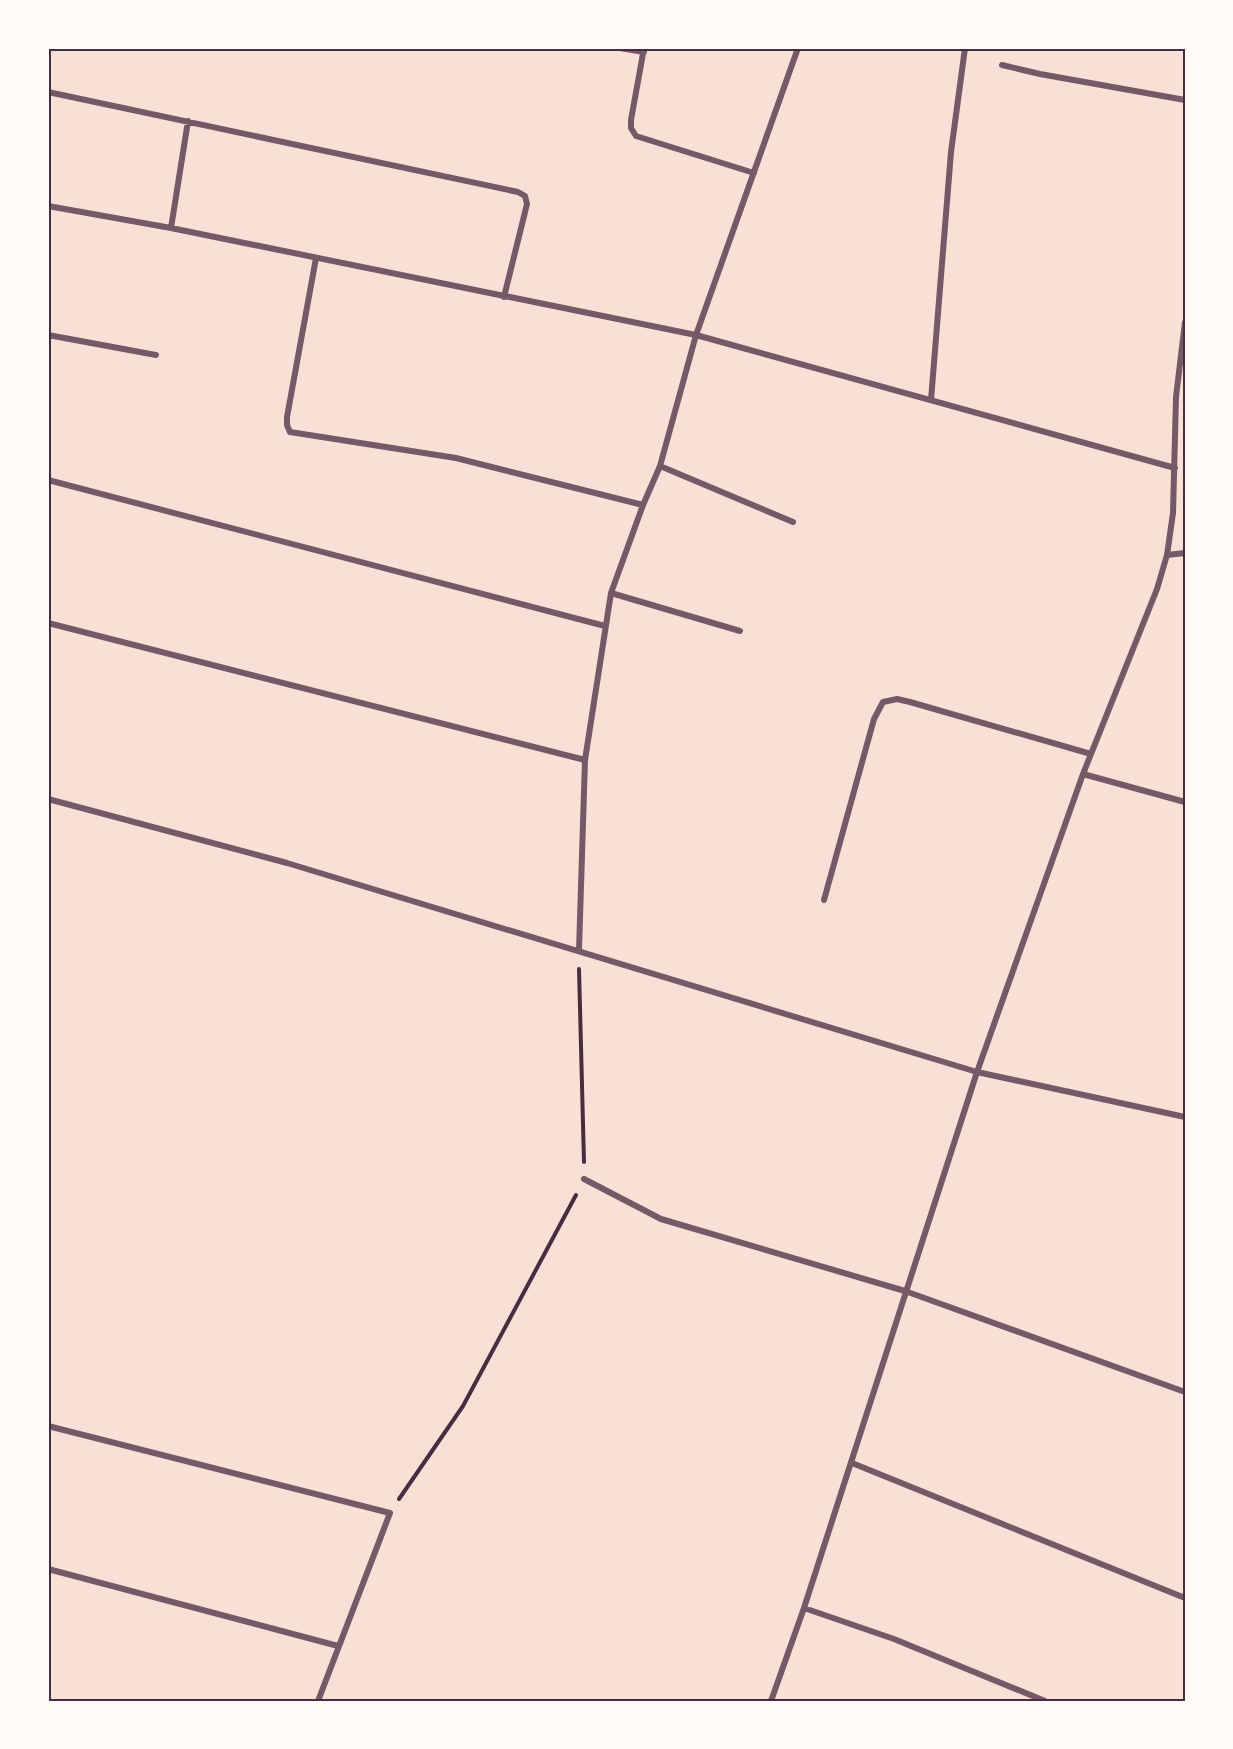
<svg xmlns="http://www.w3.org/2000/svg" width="1233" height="1749" font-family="'Public Sans',sans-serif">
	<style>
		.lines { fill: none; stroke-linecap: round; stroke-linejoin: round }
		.path { stroke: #4a2c40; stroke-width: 4 }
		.minor { stroke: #755966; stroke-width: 6 }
		.neatline { fill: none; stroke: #4a2c40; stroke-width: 2 }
	</style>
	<rect width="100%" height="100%" fill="#f7e1d7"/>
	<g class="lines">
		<path class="path" d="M579,969L584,1162
			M399,1499L463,1406L576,1195"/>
		<path class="minor" d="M620,48L644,52
			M644,48L631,120V128L636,136L754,173
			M1002,65L1040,74L1185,100
			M48,92L518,192L525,196L527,204L504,297
			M48,206L171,228L696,335L1175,468
			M171,228L188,121
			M316,258L287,417V425L290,432L456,458L643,505
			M48,335L156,355
			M931,400L951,152L965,48
			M660,466L793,522
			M48,480L605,626
			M1167,555L1185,553
			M611,593L740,631
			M48,623L585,760
			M1083,774L1185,802
			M48,799L287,863L977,1072L1185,1117
			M824,900L874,719L883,702L897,699L910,702L1091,754
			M579,950L585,760L611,593L643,505L660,466L696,335L798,48
			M584,1179L661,1219L905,1291L1185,1392
			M48,1426L390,1513L318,1701
			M852,1463L1185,1598
			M48,1569L338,1646
			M804,1608L894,1639L1045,1701
			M771,1701L804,1608L977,1072L1083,774L1157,589L1167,555L1173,513L1176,397L1185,322"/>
	</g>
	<rect width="1233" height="1749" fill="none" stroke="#fffaf5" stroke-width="99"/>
	<rect x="50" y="50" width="1134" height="1650" class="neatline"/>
</svg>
